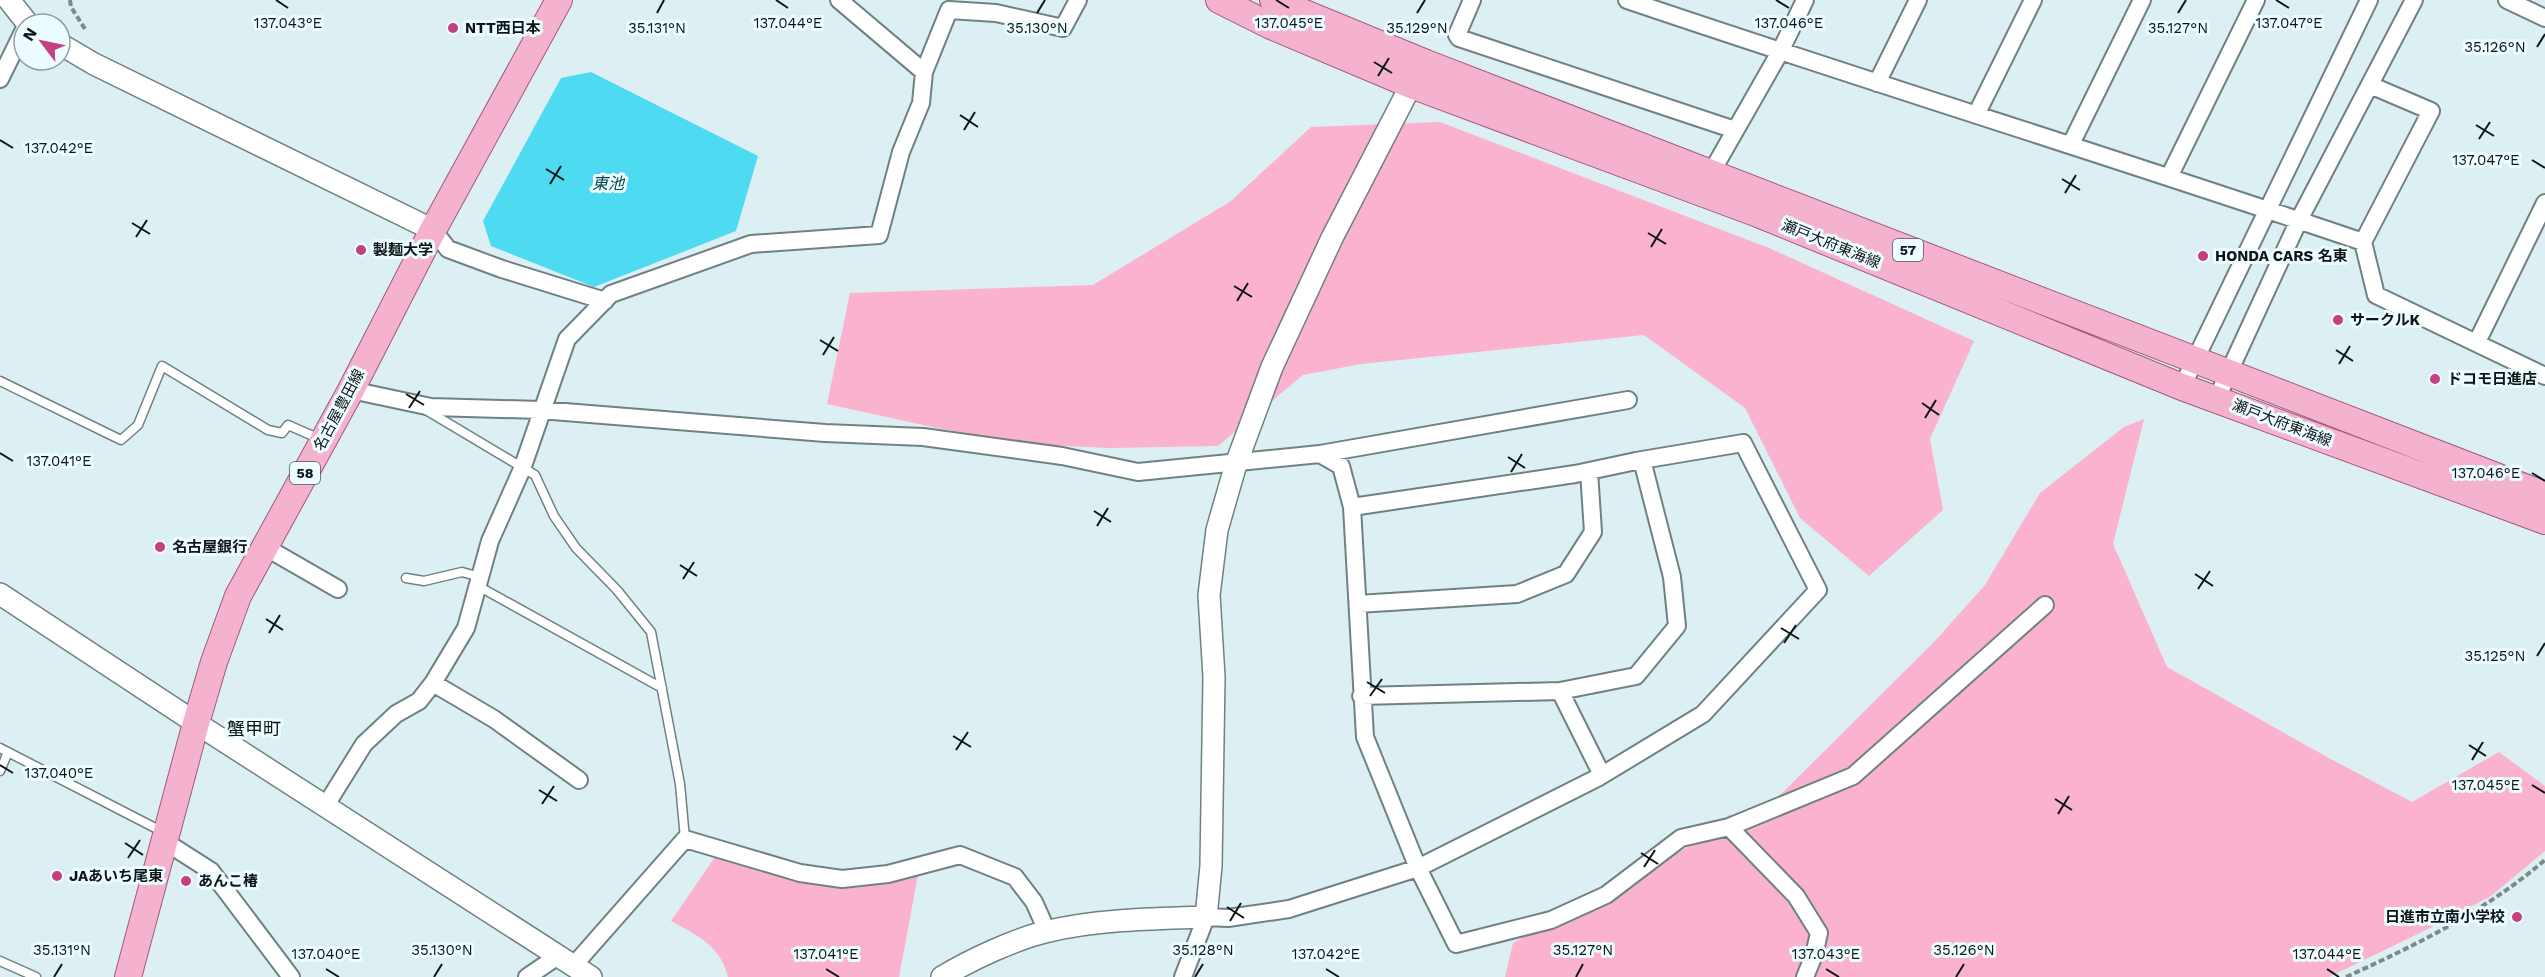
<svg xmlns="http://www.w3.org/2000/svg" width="2545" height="977" font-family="'Work Sans','Noto Sans JP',sans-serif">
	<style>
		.green { fill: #fab2ce }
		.water { fill: #4edbf1 }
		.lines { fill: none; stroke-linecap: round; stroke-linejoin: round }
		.service-casing { stroke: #6f8184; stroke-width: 11 }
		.minor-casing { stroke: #6f8184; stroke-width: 20 }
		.tertiary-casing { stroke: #6f8184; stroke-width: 24 }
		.primary-casing { stroke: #a05a79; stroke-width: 28 }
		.path { stroke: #7c8a8c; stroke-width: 4; stroke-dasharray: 6 3; stroke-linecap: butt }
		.service { stroke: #fff; stroke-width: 8 }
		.minor { stroke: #fff; stroke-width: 16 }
		.tertiary { stroke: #fff; stroke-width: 21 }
		.primary { stroke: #f5b2cf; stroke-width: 26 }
		.ticks { fill: none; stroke: #0e1516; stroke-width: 2 }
		.poi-dot { fill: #c53f81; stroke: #ecfcff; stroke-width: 2 }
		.labels { text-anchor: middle; stroke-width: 6; stroke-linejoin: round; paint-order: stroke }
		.shield { fill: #ecfcff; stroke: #515a5c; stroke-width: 1.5 }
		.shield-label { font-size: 14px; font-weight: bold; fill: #0e1516 }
		.poi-label { font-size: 15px; font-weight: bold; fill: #0e1516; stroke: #ecfcff; text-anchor: start }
		.street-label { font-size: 15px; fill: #0e1516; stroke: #ecfcff }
		.water-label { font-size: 16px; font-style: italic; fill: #084851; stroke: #ecfcff }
		.quarter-label { font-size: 18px; fill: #0e1516; stroke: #ecfcff }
		.ticks-label { font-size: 15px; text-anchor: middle; fill: #0e1516; stroke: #ecfcff; stroke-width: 6; stroke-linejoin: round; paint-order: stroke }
	</style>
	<rect width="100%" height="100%" fill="#dceff3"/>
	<path class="green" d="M1440,122L1769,248L1974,341L1930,439L1943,510L1869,576L1800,518L1745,408L1644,335L1361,364L1303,375L1218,446L1108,448L1027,444L937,428L827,404L850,293L1093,285L1231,201L1311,127Z
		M2144,419L2113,544L2167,667L2327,757L2412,802L2499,752L2545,786V851L2491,896L2430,928L2329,977H1505L1513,943L1683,850L1729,815L1755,820L1935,641L1985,585L2040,493L2124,427Z
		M715,857C787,881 842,900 918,875L899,977H728C721,946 697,935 671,921Z"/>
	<path class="water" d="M591,72L758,156L736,231L594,287L491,246L483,221L561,78Z"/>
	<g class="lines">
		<g class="service-casing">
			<path id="service" d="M0,381L121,440L138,425L162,366L268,430L282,433L288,425L320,439
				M426,410L535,475L554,516L576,548L617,590L651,632L680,784L685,839
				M406,578L424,581L462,572L480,577
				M478,586L662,688
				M0,748L165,833
				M0,771L8,752
				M0,961L36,977"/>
		</g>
		<g class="minor-casing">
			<path id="minor" d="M1472,0L1457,35L1459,38L1735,130
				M1627,0C1872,83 2119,159 2363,242
				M2507,0L2545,18
				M924,72L949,10L996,13L1063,28L1078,0
				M0,79L24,30
				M1877,83L1918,0
				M2370,85L2431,111L2363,242L2376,295L2545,376
				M1977,113L2033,0
				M2071,144L2142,0
				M1711,173L1780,52L1805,0
				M2169,177L2256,0
				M433,230L448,249L502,269L605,301
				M2477,342L2545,203
				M2182,387L2369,0
				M351,390L431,407L540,410L825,433L923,437L1062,456L1138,472L1320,454L1628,400
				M2217,398L2299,220L2414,0
				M1320,454L1341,466L1352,507
				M265,547L338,589
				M1358,604L1517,594L1566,574L1593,532L1589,471
				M433,683L494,719L579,780
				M1560,691L1636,676L1677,626L1672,577L1642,460
				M1361,696L1560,691L1602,775
				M326,805L364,744L396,714L419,701L433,683L466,628L490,541L522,469L567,339L611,294L751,244L879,235L901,152L921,103L924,72L839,0
				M1729,827L1796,896L1819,933L1814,955L1805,977
				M164,841L211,871L291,977
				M574,965L685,839L800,873L842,879L888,874L960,855L1015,877L1034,902L1047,931
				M527,977L558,956
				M1183,977L1206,917L1228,918L1289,909L1418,868L1599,777L1703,714L1818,590L1743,443L1636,461L1575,474L1352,507L1365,737L1418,868L1456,944L1551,920L1606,895L1681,838L1729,827L1853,776L2045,605"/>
		</g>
		<g class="tertiary-casing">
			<path id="tertiary" d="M9,0L28,24
				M60,44L94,64L433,230
				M0,594L196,723L591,977
				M942,977C970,960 1017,938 1049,931C1100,919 1154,919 1206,917L1211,866L1214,677L1209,595L1217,530L1236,464L1272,367L1332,238L1411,85"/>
		</g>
		<g class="primary-casing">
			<path id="primary" d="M1219,0L1271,26L1411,85L1758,214L2182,387L2545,521
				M1273,0L1426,63L2545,495
				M128,977L196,723L214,662L238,596L351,390L433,230L559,0"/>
		</g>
		<path class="path" d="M70,0L71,7L85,29
			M2346,977C2418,944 2484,912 2545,860"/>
		<use href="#service" class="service"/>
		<use href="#minor" class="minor"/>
		<use href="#tertiary" class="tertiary"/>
		<use href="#primary" class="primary"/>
	</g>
	<path class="ticks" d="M276,0L288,8M776,0L788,8M1276,0L1289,8M1776,0L1789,8M2276,0L2289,8M657,13L664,0M1037,13L1045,0M1417,13L1425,0M2178,13L2186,0M2537,47L2545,34M1374,62L1392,73M1378,76L1389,58M960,115L978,127M2476,125L2494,136M964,130L975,112M2479,139L2490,122M0,140L13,148M2532,160L2545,168M546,169L564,180M2062,179L2080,190M550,184L561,166M2065,193L2076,175M132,223L150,234M1648,233L1666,244M136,237L147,220M1651,247L1662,229M1234,286L1252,297M1237,301L1248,283M820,340L838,351M2336,350L2353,361M823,355L834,337M2339,364L2350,346M406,394L424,405M1922,403L1939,415M409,408L420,391M1925,418L1936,400M0,453L13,461M1508,457L1525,468M1511,472L1522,454M2532,473L2545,481M1094,511L1111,522M1097,526L1108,508M680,565L697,576M2195,574L2213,586M683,579L694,562M2198,589L2210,571M266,619L283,630M1781,628L1799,639M269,633L280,615M1784,643L1796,625M2537,656L2545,643M1367,682L1385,693M1370,696L1382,679M953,736L971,747M2469,745L2486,756M956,750L968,732M2472,760L2483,742M0,765L13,773M2532,785L2545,793M539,790L557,801M2055,799L2072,810M542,804L554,786M2058,814L2069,796M125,843L143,855M1641,853L1658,864M128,858L140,840M1644,867L1655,850M1227,907L1244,918M1230,921L1241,903M326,969L339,977M826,969L839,977M1326,969L1339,977M1826,969L1839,977M2327,969L2339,977M54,977L62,964M434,977L442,964M1195,977L1203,964M1576,977L1583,964M1956,977L1964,964"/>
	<g class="poi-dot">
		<circle cx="453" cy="28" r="6"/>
		<circle cx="361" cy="250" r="6"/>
		<circle cx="2203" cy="256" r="6"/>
		<circle cx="2338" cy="320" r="6"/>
		<circle cx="2435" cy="379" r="6"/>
		<circle cx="160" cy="547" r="6"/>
		<circle cx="57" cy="876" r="6"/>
		<circle cx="186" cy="881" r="6"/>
		<circle cx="2517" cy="917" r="6"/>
	</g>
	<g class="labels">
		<g class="shield">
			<rect x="1893" y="239" width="30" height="22" rx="4.5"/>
			<rect x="290" y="462" width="30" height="22" rx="4.5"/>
		</g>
		<g class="shield-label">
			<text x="1908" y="255">57</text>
			<text x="305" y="478">58</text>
		</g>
		<g class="poi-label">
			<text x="465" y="33">NTT西日本</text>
			<text x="373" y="255">製麺大学</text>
			<text x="2215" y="261">HONDA CARS 名東</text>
			<text x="2350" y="325">サークルK</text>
			<text x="2447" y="384">ドコモ日進店</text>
			<text x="172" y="552">名古屋銀行</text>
			<text x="69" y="881">JAあいち尾東</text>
			<text x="198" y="886">あんこ椿</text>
			<text x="2505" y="922" text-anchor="end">日進市立南小学校</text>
		</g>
		<g class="street-label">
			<text transform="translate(1831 244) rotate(22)" y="5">瀬戸大府東海線</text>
			<text transform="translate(339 410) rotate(-62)" y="5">名古屋豊田線</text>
			<text transform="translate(2282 423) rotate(21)" y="5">瀬戸大府東海線</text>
		</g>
		<g class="water-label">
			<text x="608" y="189">東池</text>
		</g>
		<g class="quarter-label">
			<text x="254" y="735">蟹甲町</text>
		</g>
	</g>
	<g class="ticks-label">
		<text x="1289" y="28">137.045°E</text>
		<text x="1789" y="28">137.046°E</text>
		<text x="288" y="28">137.043°E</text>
		<text x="788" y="28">137.044°E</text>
		<text x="2289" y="28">137.047°E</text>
		<text x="657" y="33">35.131°N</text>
		<text x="1037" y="33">35.130°N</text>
		<text x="1417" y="33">35.129°N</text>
		<text x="2178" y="33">35.127°N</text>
		<text x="2495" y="52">35.126°N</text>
		<text x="59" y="153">137.042°E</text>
		<text x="2486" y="165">137.047°E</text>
		<text x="59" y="466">137.041°E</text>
		<text x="2486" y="478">137.046°E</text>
		<text x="2495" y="661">35.125°N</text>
		<text x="59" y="778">137.040°E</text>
		<text x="2486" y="790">137.045°E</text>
		<text x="62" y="955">35.131°N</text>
		<text x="442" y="955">35.130°N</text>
		<text x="1203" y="955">35.128°N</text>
		<text x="1583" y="955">35.127°N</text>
		<text x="1964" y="955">35.126°N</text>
		<text x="326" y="959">137.040°E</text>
		<text x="826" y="959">137.041°E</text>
		<text x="1326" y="959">137.042°E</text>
		<text x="1826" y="959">137.043°E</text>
		<text x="2327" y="959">137.044°E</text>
	</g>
	<g transform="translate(42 42) rotate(302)"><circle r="28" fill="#ecfcff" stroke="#93a0a2" stroke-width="1.5"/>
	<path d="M0-4.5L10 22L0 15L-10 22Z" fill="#c53f81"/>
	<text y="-9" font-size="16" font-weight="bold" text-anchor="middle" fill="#0e1516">N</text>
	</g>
</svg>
